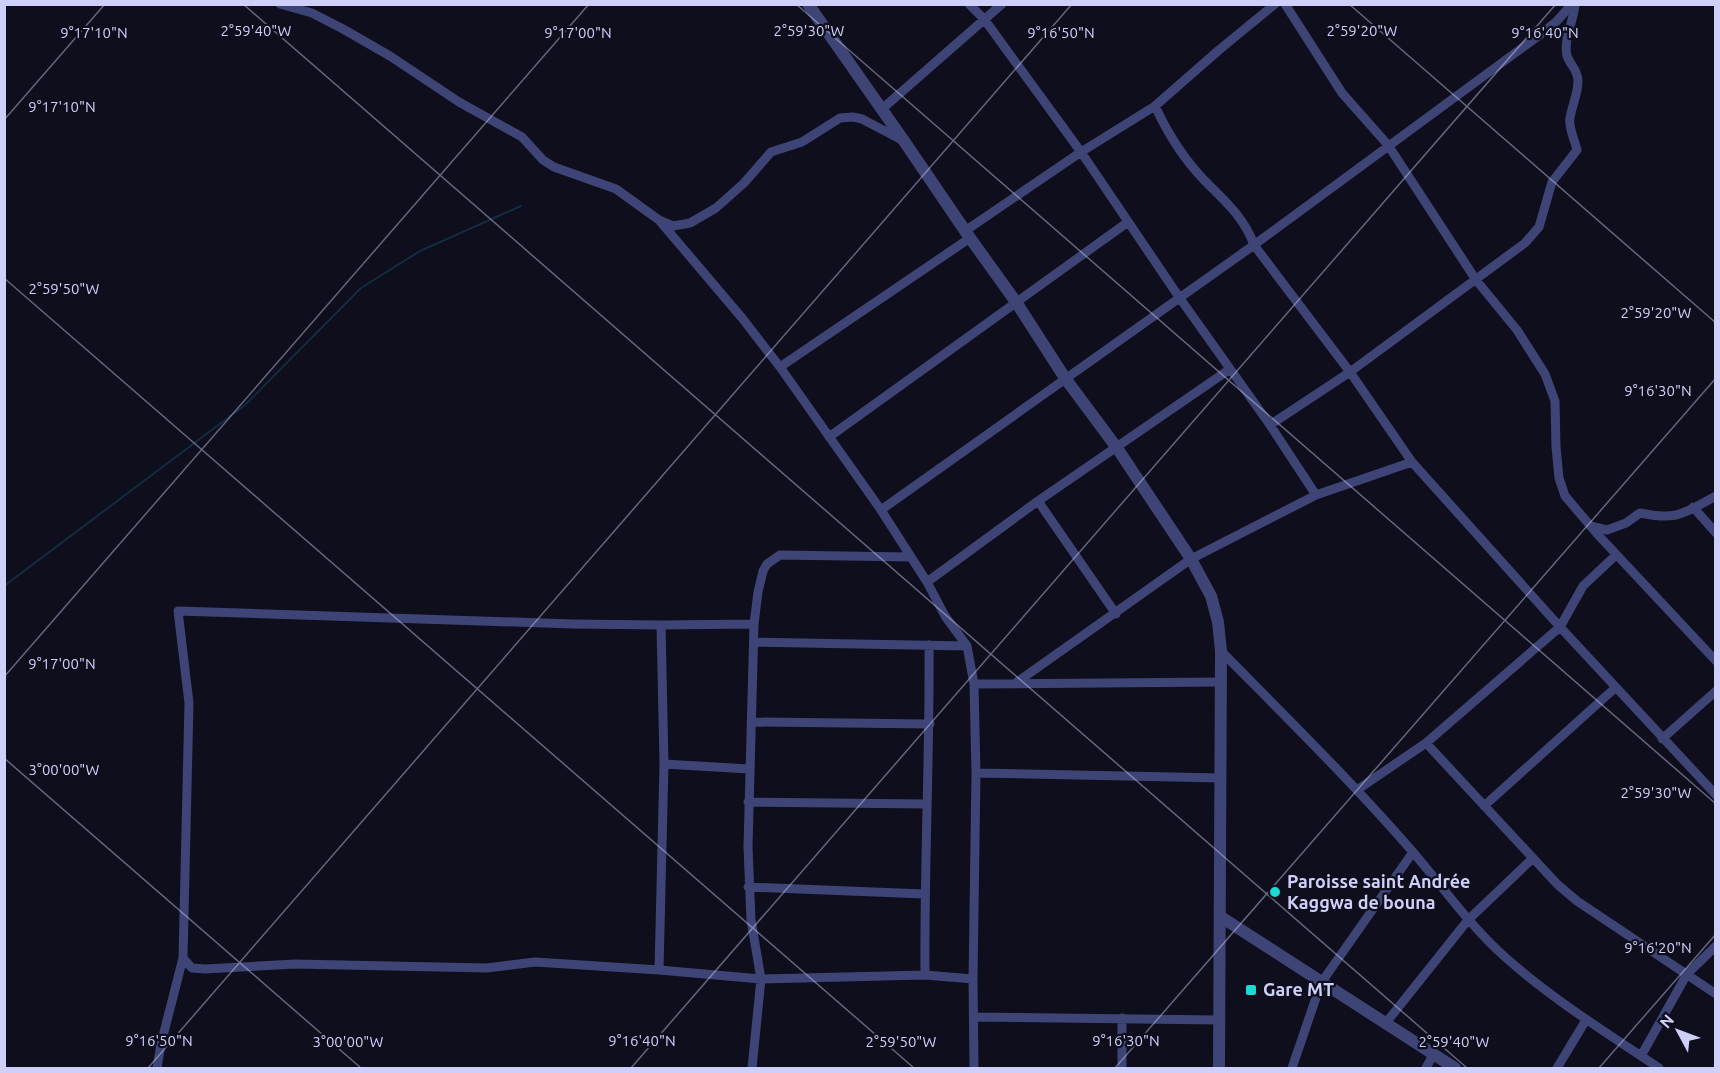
<svg xmlns="http://www.w3.org/2000/svg" width="1720" height="1073" font-family="Ubuntu,sans-serif">
	<style>
		.lines { fill: none; stroke-linecap: round; stroke-linejoin: round }
		.stream { stroke: #132c41; stroke-width: 2 }
		.minor { stroke: #3e4476; stroke-width: 9 }
		.tertiary { stroke: #3e4476; stroke-width: 12 }
		.ticks { fill: none; stroke: #cfd0f9; stroke-width: 1.5; stroke-opacity: 0.45 }
		.poi-dot { fill: #19dbd4; stroke: #0e0e1c; stroke-width: 2 }
		.labels { text-anchor: middle; stroke-width: 4.5; stroke-linejoin: round; paint-order: stroke }
		.poi-label { font-size: 18px; font-weight: bold; fill: #cfd0f9; stroke: #0e0e1c; text-anchor: start }
		.ticks-label { font-size: 15px; text-anchor: middle; fill: #cfd0f9; stroke: #0e0e1c; stroke-width: 4.5; stroke-linejoin: round; paint-order: stroke }
	</style>
	<rect width="100%" height="100%" fill="#0e0e1c"/>
	<g class="lines">
		<path class="stream" d="M4,586L245,405L361,288L420,251L521,206"/>
		<path class="minor" d="M280,4L312,13L343,29L390,56L459,102L522,137L543,160L554,167L616,189L659,220L673,226L690,223L716,208L744,183L771,152L802,142L840,118L853,117L862,119L902,140
			M969,4L984,19L1081,152L1179,297L1270,425L1316,495
			M1285,4L1342,93L1388,145L1476,280L1517,330L1545,374L1555,401L1556,447L1559,478L1565,496L1600,537L1716,661
			M1155,106C1167,132 1184,159 1204,180C1224,200 1244,217 1254,245L1350,372L1412,462L1560,627L1716,795
			M882,109L1002,4
			M659,220L742,318L780,367L881,510L927,582L945,616L967,646L974,684L976,773L973,979L974,1068
			M965,231L1081,152L1155,106L1219,50L1275,4
			M780,367L970,238
			M1270,425L1350,372L1525,243L1539,227L1552,182L1577,150C1575,141 1568,127 1570,118C1572,105 1578,94 1578,81C1578,70 1570,65 1567,56C1563,39 1574,21 1575,4
			M829,437L1128,222
			M1038,501L1116,614
			M1693,507L1716,533
			M881,510L1254,245L1541,34L1557,21L1572,4
			M1590,526L1607,530L1626,523L1640,513C1678,521 1684,513 1716,496
			M927,582L1038,501L1230,369
			M754,624L661,625L573,624L178,611L189,703L183,958L192,968L205,969L295,964L487,968L535,962L659,970L761,979L925,975L973,979
			M754,642L967,646
			M1221,651C1286,717 1352,782 1412,851C1443,887 1470,926 1505,957C1552,999 1607,1033 1659,1068
			M1017,682L1191,559L1316,495L1412,462
			M974,684L1221,682
			M751,722L930,724
			M1662,739L1716,691
			M1426,743L1557,884L1577,901L1716,994
			M664,764L749,769
			M976,773L1221,778
			M1357,790L1426,743L1560,627L1583,586L1616,555
			M748,802L927,804
			M1484,806L1615,688
			M748,887L924,894
			M659,970L664,764L661,625
			M925,975C924,865 930,756 929,645
			M974,1017L1219,1020
			M1385,1024L1468,920L1533,858
			M1641,1056L1687,974L1716,946
			M157,1068L161,1044L183,958
			M752,1068L761,979L751,920L748,847L754,624L758,592L763,571L767,564L780,555L911,557
			M1122,1068V1018
			M1292,1068L1321,983L1413,852
			M1426,1068L1433,1055
			M1557,1068L1586,1020"/>
		<path class="tertiary" d="M808,4L904,141L970,238L1016,302L1065,378L1117,448L1191,559L1211,596L1218,622L1221,651L1219,1068
			M1221,917L1455,1068"/>
	</g>
	<path class="ticks" d="M243,4L1467,1068M796,4L1716,804M1349,4L1716,323M4,120L105,4M4,278L914,1068M4,677L589,4M4,758L361,1068M148,1068L1072,4M631,1068L1556,4M1115,1068L1716,378M1599,1068L1716,934"/>
	<g class="poi-dot">
		<circle cx="1275" cy="892" r="6"/>
		<rect x="1245" y="984" width="12" height="12" rx="3"/>
	</g>
	<g class="labels">
		<g class="poi-label">
			<text x="1287" y="888">Paroisse saint Andrée<tspan x="1287" dy="21">Kaggwa de bouna</tspan></text>
			<text x="1263" y="996">Gare MT</text>
		</g>
	</g>
	<g class="ticks-label">
		<text x="256" y="36">2°59'40"W</text>
		<text x="809" y="36">2°59'30"W</text>
		<text x="1362" y="36">2°59'20"W</text>
		<text x="94" y="38">9°17'10"N</text>
		<text x="578" y="38">9°17'00"N</text>
		<text x="1061" y="38">9°16'50"N</text>
		<text x="1545" y="38">9°16'40"N</text>
		<text x="62" y="112">9°17'10"N</text>
		<text x="64" y="294">2°59'50"W</text>
		<text x="1656" y="318">2°59'20"W</text>
		<text x="1658" y="396">9°16'30"N</text>
		<text x="62" y="669">9°17'00"N</text>
		<text x="64" y="775">3°00'00"W</text>
		<text x="1656" y="798">2°59'30"W</text>
		<text x="1658" y="953">9°16'20"N</text>
		<text x="159" y="1046">9°16'50"N</text>
		<text x="642" y="1046">9°16'40"N</text>
		<text x="1126" y="1046">9°16'30"N</text>
		<text x="348" y="1047">3°00'00"W</text>
		<text x="901" y="1047">2°59'50"W</text>
		<text x="1454" y="1047">2°59'40"W</text>
	</g>
	<rect width="1720" height="1073" fill="none" stroke="#cfd0f9" stroke-width="12"/>
	<g transform="translate(1678 1031) rotate(311)" stroke="#0e0e1c" stroke-width="4.5" paint-order="stroke">
	<path d="M0-4.5L10 22L0 15L-10 22Z" fill="#cfd0f9"/>
	<text y="-9" font-size="16" font-weight="bold" text-anchor="middle" fill="#cfd0f9">N</text>
	</g>
</svg>
